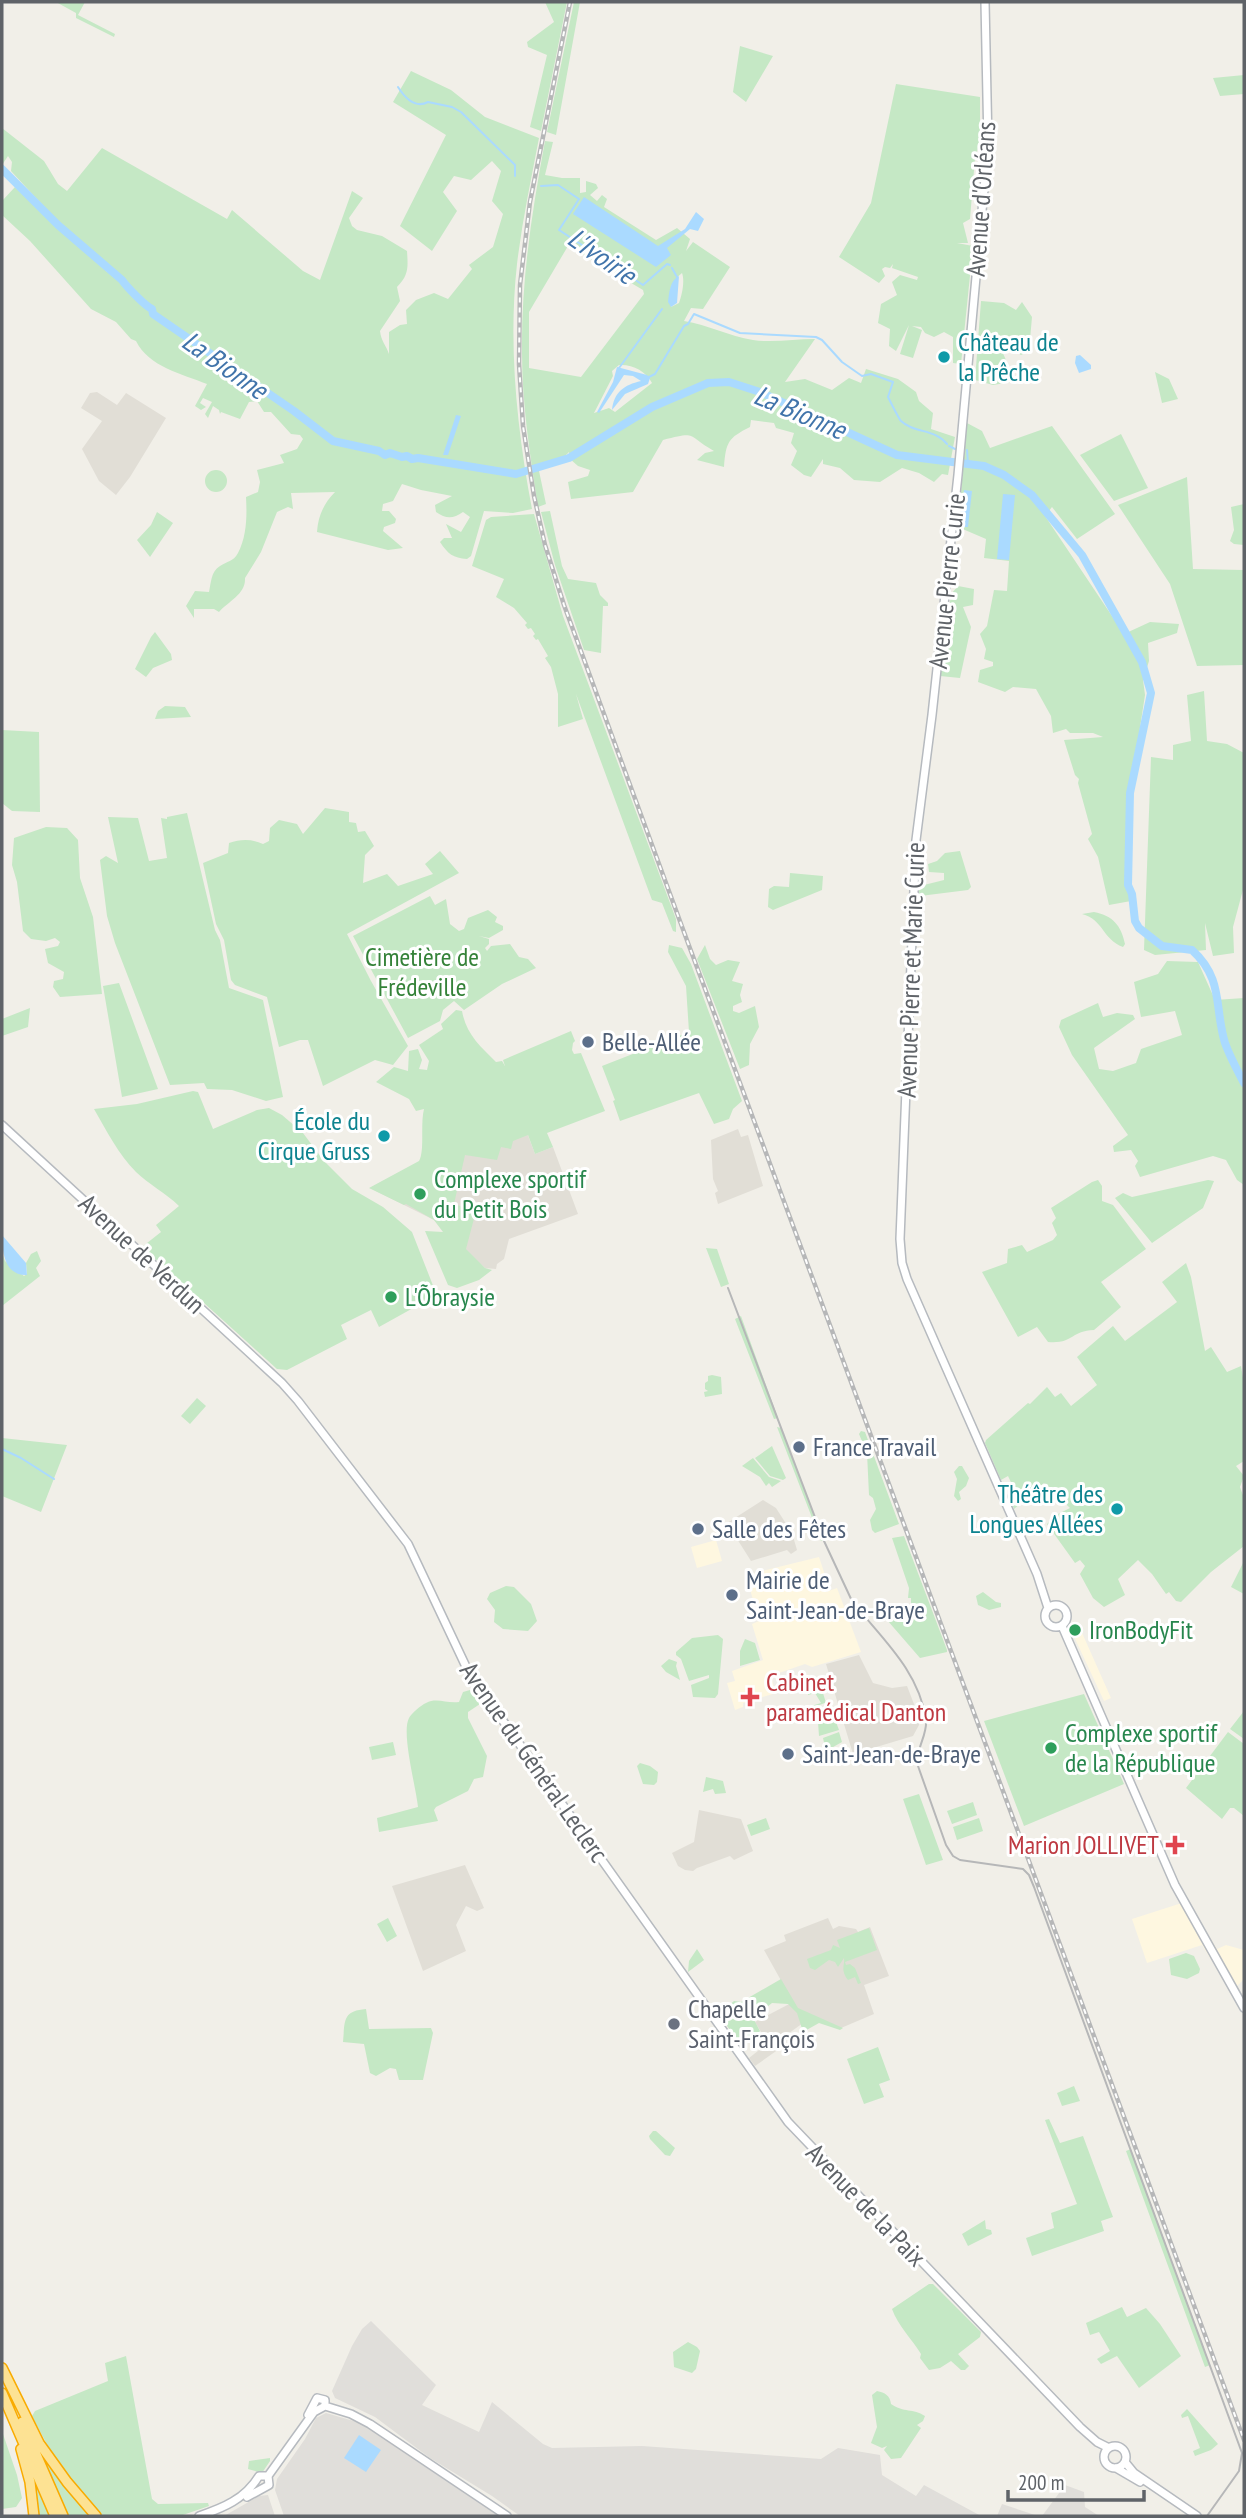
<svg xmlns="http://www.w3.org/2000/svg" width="1246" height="2518" font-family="'PT Sans Narrow',sans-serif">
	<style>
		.commercial { fill: #fef7e0 }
		.industrial { fill: #e0deda }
		.education { fill: #e1ded6 }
		.green { fill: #c5e8c5; fill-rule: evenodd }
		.water { fill: #aadaff }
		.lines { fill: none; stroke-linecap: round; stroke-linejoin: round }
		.stream { stroke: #aadaff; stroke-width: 2 }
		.river { stroke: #aadaff; stroke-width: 8 }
		.secondary-casing { stroke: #b6babf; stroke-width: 10 }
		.highway-casing { stroke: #f9ab00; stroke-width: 12 }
		.secondary { stroke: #fff; stroke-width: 7 }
		.highway { stroke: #fde293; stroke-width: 9 }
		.tram { stroke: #b6b7b8; stroke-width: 2 }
		.rail-casing { stroke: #b6b7b8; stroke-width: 4.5 }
		.rail { stroke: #fff; stroke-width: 2; stroke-dasharray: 5; stroke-linecap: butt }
		.culture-dot { fill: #0f9aa8; stroke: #fff; stroke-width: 2.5 }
		.service-dot { fill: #5c6f8a; stroke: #fff; stroke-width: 2.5 }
		.leisure-dot { fill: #2e9e5b; stroke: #fff; stroke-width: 2.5 }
		.health-dot { fill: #e0444e; stroke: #fff; stroke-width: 2.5 }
		.worship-dot { fill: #6b7280; stroke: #fff; stroke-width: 2.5 }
		.labels { text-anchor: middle; stroke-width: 6; stroke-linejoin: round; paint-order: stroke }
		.street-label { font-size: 26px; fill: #5f6368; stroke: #fff }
		.culture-label { font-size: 26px; fill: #0d838f; stroke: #fff; text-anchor: end }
		.park-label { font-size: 26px; fill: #348238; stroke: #fff }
		.service-label { font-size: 26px; fill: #4e5e75; stroke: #fff; text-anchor: start }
		.leisure-label { font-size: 26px; fill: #27864d; stroke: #fff; text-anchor: start }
		.health-label { font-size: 26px; fill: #be3a42; stroke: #fff; text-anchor: start }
		.worship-label { font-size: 26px; fill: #5b616d; stroke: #fff; text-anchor: start }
		.water-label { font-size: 28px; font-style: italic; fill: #4174aa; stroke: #fff }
	</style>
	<rect width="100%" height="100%" fill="#f1efe8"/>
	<path class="commercial" d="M716,1540L722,1561L697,1568L691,1547Z
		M819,1557L826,1578L822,1583L826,1592L837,1588L861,1652L812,1667L805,1664L776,1674L771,1677L776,1693L743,1703V1707L735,1710L727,1683L735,1681L732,1671L763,1660L752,1624L759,1621L746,1575Z
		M1079,1626L1111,1698L1104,1701L1071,1630Z
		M1188,1901L1217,1949L1226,1945L1244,1950V1979L1237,1986L1218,1955L1210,1958L1202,1945L1147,1963L1132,1919Z"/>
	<path class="industrial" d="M371,2321L436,2385L422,2405L479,2432L492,2402L543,2444L552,2448L642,2446L821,2459L838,2448L880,2455L882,2475L916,2496L924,2485L981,2516H520L492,2496L430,2458L375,2417L335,2398L332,2391L352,2346L362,2329Z
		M326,2413L364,2424L503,2516H284L275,2490L277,2479L305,2439L316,2418Z
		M1065,2485L1084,2492L1085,2507L1099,2516H1042Z
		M268,2495L275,2516H224L259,2496Z
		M1002,2504L1038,2516H997Z"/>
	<path class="education" d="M97,392L117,405L126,393L166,418L130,477L116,495L99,481L82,449L102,421L81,408L90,393Z
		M518,1109L535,1154L553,1147L578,1214L509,1239L504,1259L497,1264L496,1269L485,1268L444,1232L434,1220L370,1188Z
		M738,1129L741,1137L748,1135L763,1186L718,1204L715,1193L718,1191L713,1179L711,1140Z
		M763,1500L776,1508L792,1533L797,1550L791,1554L787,1550L751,1561L727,1523Z
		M859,1655L873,1683L892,1688L907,1686L919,1717V1725L913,1736L853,1754L826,1664Z
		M699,1810L741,1819L753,1851L734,1860L730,1856L697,1868L693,1871L685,1870L678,1866L672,1853L694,1842Z
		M465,1865L484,1908L477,1911L466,1906L456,1925L466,1951L423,1971L392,1886Z
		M828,1918L833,1929L839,1926L856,1929L858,1932L870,1927L889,1976L864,1985L874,2014L841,2028L796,2008L803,2023L785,2036L789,2042L755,2066L749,2058L763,2047L756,2035L761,2032L755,2022L793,2002L764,1950L786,1941L784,1935Z"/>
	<path class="green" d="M56,2H85L78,15L115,34L114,37L76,18V13Z
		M545,2H567L541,131L530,127L547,55L528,47L527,42L554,22Z
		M574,2H580L556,135L547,132Z
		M740,46L773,56L746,102L733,92Z
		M411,71L451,90L485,117L539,138C531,180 522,222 517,264C508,345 517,429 532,509L513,513L484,511L471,556L467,559C453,558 448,554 440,542L444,538H452L446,524L461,532L470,517L463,512C453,519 446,519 436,512L435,505L452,496L421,490L402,484L393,501L383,504L382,511H389L396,519L395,523L384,527L383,531L403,548L388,550L317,532C318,516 324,503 335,492L291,493L293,509L288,507L277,512L261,552L245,578C246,594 229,601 219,612L214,609H194V618L186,606L195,591L209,592C211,583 211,571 220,566C227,561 233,562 238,553C247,536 247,515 246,497L258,492L260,482L257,470L284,463L280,455L297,449L303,439L300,435L291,434L271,412H264L257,401L249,402L240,419L221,412L220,414L219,410L213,406L208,418L205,414L212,402L203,398L200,403L206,407L201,410L195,406L207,384C182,374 149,367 136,341L131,339L116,322L91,309L30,241L2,215V201L15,187L107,272L112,273V269L58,225L59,223L11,171L12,162L8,156L2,165V128L44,161L58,184L67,191L102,148L227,219L232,210L303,271L320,280L352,191L363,198L349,218L352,226L357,230L382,236L407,251C408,267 409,275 397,287L400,301L380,331C381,341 386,345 389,354V332L400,325L407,324L406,310L416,300L434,293L448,299L472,269L469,265L493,247L503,214L492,201L501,171L492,161L471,180L454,176L443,192L457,211L432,251L400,226L446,135L393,102Z
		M1244,75V94L1220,96L1213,78Z
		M896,84L980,97V141L975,158L970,219L963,223L968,243H957L973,246L961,364L953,363V337L944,332L934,337L925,333L921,327L912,326L922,330L913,358L900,354L909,325L896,351L889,346L890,329L878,323L881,304L897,295L892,282L900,275L917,280L918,277L892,268L893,264L890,268L885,267L882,269L885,276L879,283L839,257L871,203Z
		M545,141L553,142L545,175L562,178H580V193L586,192V181L596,184L598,188L590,195L597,201L602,195L607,199L604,207L656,240L677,228L690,239L686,251L693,242L730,267L703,309L691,308L684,321C708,325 729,336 753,340C773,343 795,339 815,339L785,382L805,379L832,390L849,378L861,383L866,369L898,379L916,392L919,401L933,413L931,429L955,437L948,475L942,474L934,482L919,473L902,468L880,482L854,480L840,468L823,464V459L811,477L804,475L791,465L797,451L791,443L794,433L776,428L774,423L751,420L750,427C728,438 726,442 724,467L697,460L705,453L714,451C686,435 698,431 663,440L633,492L571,499L568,482L588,476L590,470L578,466L570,459L569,452L563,458L542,465L541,463L539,471L546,504L538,507C530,456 522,404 522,353C521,281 532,211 545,141ZM568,246L643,290L644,294L581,377L529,368V312ZM682,273C685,281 682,295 679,303L671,307C669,291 669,284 682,273ZM619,365C632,364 646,371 652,383L615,412L609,408L594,413L613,376L612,371Z
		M981,301L1004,303L1016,310L1022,302L1032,317L1029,351L1021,355L1010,348L1001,349L1011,371V382L993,385L975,380Z
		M1155,372L1169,379L1178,399L1162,403Z
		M967,423L982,431L990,448L1052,426L1115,514L1077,539L1052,507L1045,516L1124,634L1150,622L1179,624L1177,633L1148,643L1149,661L1143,680L1145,695L1139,734H1142L1130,799L1128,847L1131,901L1109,905L1098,857L1088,839L1092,834L1078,783L1079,779L1075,775L1064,740L1103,737L1093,733H1070L1066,729L1053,733L1051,716L1036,689L1013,687L1005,692L978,682L980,670L993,666V662L984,659L986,649L980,634L987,626L994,590L1007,591L1009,561L984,558L986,539L958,527Z
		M1121,434L1148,488L1114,501L1080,455Z
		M205 481a11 11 0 1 1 22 0a11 11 0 1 1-22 0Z
		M1187,477L1193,569L1244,570V665L1197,666L1170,584L1118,505Z
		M1244,504V545L1234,544L1230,541L1234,530L1231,507Z
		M550,511L562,566L568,579L596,583L600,595L608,603V606H603L601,653L584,650L555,565L541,512Z
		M157,512L173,523L150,557L137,540L151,525Z
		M534,514L563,616L676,919V932L673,931L662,903L652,900L576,694L583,719L558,727V694L551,667L545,658L548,656L538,639L536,640L533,636L535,634L531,628L528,629L525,625L527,623L514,608L496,597L504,579L472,566L486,520L491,517Z
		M958,586L974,589L973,605L963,607L971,627L960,678L940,676L951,594Z
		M155,632L171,654L172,660L153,668L146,677L135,669L151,637Z
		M1204,691L1207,741L1227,744L1244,753V886L1233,927L1234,953L1213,956L1205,923L1206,950L1155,955L1144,950L1151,757L1173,760V745L1191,741L1187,695Z
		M165,706L185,707L191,717L155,719L158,711Z
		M2,730L39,732L40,812L12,811L2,803Z
		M325,808L349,812V822L356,823L358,832L365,831L374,846L365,855L363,883L387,874L398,886L433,874L425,864L440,851L459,873L347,934L371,981L408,1046L393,1065L375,1060L323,1086L308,1040H300L279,1047L267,997L235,985L231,980L224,940L216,924L203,863L228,853L229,843C241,839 252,839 263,844L269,841L270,828L279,820L297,824L303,834Z
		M187,813L215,930L220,940L229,988L263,1000L283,1097L266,1101L232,1090L207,1089L204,1083L170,1085L115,943L107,916L100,860L106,856L118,863L108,817L138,818L149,861L167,858L161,818L167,819V817Z
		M46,827L67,828L78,840L80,878L93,917L102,994L60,997L53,987L54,981L63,979L64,972L48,963L45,949L58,946L60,942L55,938L46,941L31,939L23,931L17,882L12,865L14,838Z
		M960,851L971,887L968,890L920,896L918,891L924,885L944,880V873L929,872L928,864L937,861L945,853Z
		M790,873L823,876L822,890L773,910L768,907L769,889L774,886L789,887Z
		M430,896L435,905L446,899L450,924L459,931L464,929L468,918L488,910L497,917L495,922L503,926V930L489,938L479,936L489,939V944L485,948L487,951L491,946L510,944L519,957L528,959L536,968L502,984L464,1010L454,1001L443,1010L440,1021L408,1038L353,936Z
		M1094,912C1113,916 1121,925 1125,944L1123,947C1102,939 1104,920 1082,914Z
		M669,945L682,948L691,964L742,1101L733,1109L729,1119L714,1124L699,1093L620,1121L613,1101L615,1100L602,1066L689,1032L686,986L668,952Z
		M705,945L710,959L716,965L728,960L740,962L732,981L743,984L740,995L742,1002L733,1006V1011L739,1013L755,1006L759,1027L750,1044L749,1065L740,1069L697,959Z
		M1167,961L1198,962L1215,1000L1244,998V1185L1237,1180L1226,1160L1213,1156L1140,1177L1135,1166L1138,1161L1131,1150L1114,1152L1113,1146L1128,1135L1072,1055L1059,1027L1061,1020L1098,1003L1103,1017L1117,1013L1133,1015L1135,1019L1094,1048L1099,1069L1113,1071L1136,1063L1141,1049L1182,1035L1175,1011L1141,1017L1134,982L1158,974Z
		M119,983L158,1089L122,1097L103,986Z
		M30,1008L28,1027L2,1036V1019Z
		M456,1010L462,1011C466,1034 480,1046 496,1062L502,1061L505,1066L503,1060L571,1031L575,1041L573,1043L572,1050L574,1054L581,1053L605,1111L547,1133L553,1147L535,1154L528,1135L513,1141L511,1149L501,1147L497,1160L465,1155L454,1204L476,1211L466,1249L485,1268L492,1270L479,1280L457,1288L448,1285L425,1231L443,1232L434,1220L406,1204L404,1205L369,1188L419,1161C425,1150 420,1125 424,1109L416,1111L409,1099L376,1082L394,1067L408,1071L409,1051L418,1049L422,1060L419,1069L427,1070L429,1061L419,1045L443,1029L441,1024Z
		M193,1091L198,1092L213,1129L257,1110L269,1108L282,1115L303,1133L324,1161L352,1189L383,1207L412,1232L434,1288L433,1297L379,1327L371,1310L341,1325L347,1339L287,1370L277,1369L142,1247L161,1232L156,1225L179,1206C166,1193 148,1184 136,1172C119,1155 106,1130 94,1109L137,1104Z
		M1098,1180L1102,1186V1201L1113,1205L1146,1249L1101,1282L1121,1307L1094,1330C1070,1331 1074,1344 1048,1342L1037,1327L1018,1337L982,1272L1007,1263L1008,1249L1022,1245L1027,1252L1053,1240L1057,1235L1052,1223L1056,1218L1051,1208L1092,1182Z
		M1208,1180L1214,1181L1203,1208L1152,1243L1115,1198L1123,1193L1132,1197Z
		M706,1248L717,1249L729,1284L721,1287Z
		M37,1251L41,1261L36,1268L40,1276L2,1306V1253L5,1261L24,1276L27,1274L26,1263L31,1254Z
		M1186,1263L1191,1277L1205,1351L1211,1347L1227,1372L1241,1366L1244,1384V1461L1236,1466L1244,1476L1240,1487L1244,1498V1546L1211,1572L1181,1602L1176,1601L1169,1592L1166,1594L1152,1574L1138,1560L1118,1579L1125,1595L1104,1607L1093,1598L1080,1574L1085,1566L1080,1560L1075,1563L1047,1524L1056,1515L1070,1508L1044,1483L1014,1509L1012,1503L1019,1499L1008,1476L1001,1480L985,1443L986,1440L1028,1403L1030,1404L1047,1387L1055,1397L1061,1393L1071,1406L1097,1385L1077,1357L1113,1326L1125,1341L1177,1302L1162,1282Z
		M741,1316L778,1418L774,1419L735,1319Z
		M712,1375L721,1377L722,1394L705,1397L704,1392L708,1391L705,1389V1383L708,1381V1376Z
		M197,1398L206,1406L190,1424L181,1416Z
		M777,1427L781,1428L824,1540L821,1541Z
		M861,1431L865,1432L899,1524L875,1533L872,1530L870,1520L876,1509L873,1498L869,1495L867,1453L859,1434Z
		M2,1438L67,1445L41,1512L2,1496Z
		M772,1446L786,1478L783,1480L770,1476L755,1458Z
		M753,1458L769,1477L781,1481L772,1487L769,1483L766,1486L760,1477L742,1466Z
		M959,1466H962L969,1478L966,1486L959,1492L961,1499L958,1501L954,1496L957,1479L954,1472Z
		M904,1536L947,1650V1652L920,1658L881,1613L911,1610V1598H908L909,1588L892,1538Z
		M1244,1561V1594L1231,1587Z
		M506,1586L514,1587L531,1604L537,1621L528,1631L503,1629L494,1622L495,1610L487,1599L490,1593Z
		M983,1592L996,1602L1001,1603V1607L989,1610L978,1605L976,1596Z
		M718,1635L723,1639L718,1694L715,1698L693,1697L691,1685L709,1678V1675L689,1681L681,1659L676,1655V1652L692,1638Z
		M745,1639L755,1643L760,1660L740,1666V1651Z
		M669,1659L677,1662L676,1666L680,1680L666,1672L661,1666Z
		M815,1681L812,1686L815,1685L823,1693L826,1703L830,1701L809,1709L808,1707L821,1703L815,1693L808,1695V1688L802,1689L801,1686Z
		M470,1690L480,1704L468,1712V1718L487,1756L483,1777L474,1779L468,1791L436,1807L434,1810L438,1821L379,1832L377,1818L418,1807C416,1787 401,1733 409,1718C411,1714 421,1705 426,1703C437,1697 447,1704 459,1702L463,1692Z
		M1084,1694L1124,1784L1024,1826L984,1721Z
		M1244,1711V1739L1230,1729Z
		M833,1714L839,1730L819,1736L818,1722L823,1715Z
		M839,1732L842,1742L826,1751L823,1738Z
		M1228,1732L1244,1744V1816L1234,1808H1230L1222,1819L1186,1788Z
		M393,1742L396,1755L372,1760L369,1747Z
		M640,1763L650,1766L658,1772L657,1782L654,1785L643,1784L637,1766Z
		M706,1777L723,1781L726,1793L715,1794L713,1789L703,1792Z
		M919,1794L943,1860L926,1865L903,1799Z
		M973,1802L977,1815L952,1824L947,1811Z
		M766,1818L770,1829L751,1836L747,1825Z
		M979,1818L983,1831L957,1840L953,1827Z
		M388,1918L397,1936L387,1942L377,1924Z
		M869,1928L877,1950L845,1962L846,1965L850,1964L855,1968L861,1983L858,1984L855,1977L848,1980C840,1970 845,1965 844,1958L838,1967L835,1962L829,1960L815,1970L810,1968L807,1959L831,1950L833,1945L840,1948L837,1940Z
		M697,1949L704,1960L688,1972L689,1961Z
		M1186,1953L1194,1956L1200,1969L1199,1973L1187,1979L1171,1975L1169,1959Z
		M781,1979L798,2008L843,2028L840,2030L819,2023L803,2032L797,2013L788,2004L772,2003L753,2018L760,2031L743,2047L718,2014L734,2001L741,2002Z
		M366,2009L369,2029L431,2028L433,2033L423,2080H399L396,2069L390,2068L376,2076L370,2073L364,2044L343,2042C345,2021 342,2011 366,2009Z
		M878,2047L890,2080L879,2084L884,2097L864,2104L847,2059Z
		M1074,2086L1080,2101L1062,2106L1057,2093Z
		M1049,2119L1060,2143L1083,2136L1113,2217L1101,2221L1104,2231L1032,2256L1026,2238L1054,2228L1051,2213L1077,2204L1045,2120Z
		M653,2131H656L675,2148L670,2156L665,2155L650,2139L649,2136Z
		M1131,2149L1210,2365L1205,2367L1126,2151Z
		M985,2220L986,2229L991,2230L992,2234L968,2246L962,2234Z
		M929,2284H933L981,2332L980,2337L958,2354L969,2366L965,2370H961L951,2361L940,2368L929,2370L920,2358L921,2354C912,2339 898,2326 892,2309Z
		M1122,2307L1127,2317L1146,2308L1160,2324L1181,2356L1139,2388L1117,2356L1101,2364L1097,2359L1110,2351L1099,2332L1090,2335L1086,2323Z
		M688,2342L697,2347L700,2351L696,2369L692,2373L674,2367L673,2352Z
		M126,2356L152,2499L158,2504L208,2503L209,2506L180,2516H102C72,2488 50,2452 32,2416L35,2411L108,2381L105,2363Z
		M877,2391C885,2393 890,2395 891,2404C904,2413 913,2408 925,2416L923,2421L917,2425L921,2428L901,2458L891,2459L884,2450L887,2446L882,2448L871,2443L877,2427L872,2395Z
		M1187,2409L1218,2444L1211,2450L1195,2456L1193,2451L1200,2448L1188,2416L1182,2418L1181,2415Z
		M2,2431L17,2475L22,2498L16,2507L2,2509Z
		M270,2458V2461L262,2473L248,2469L249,2461Z
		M45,2461L48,2462L88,2516H68Z
		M29,2466L49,2516H36Z"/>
	<path class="water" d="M584,197L658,246L685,229L696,212L704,219L698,231L690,229L667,248L671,255L656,267L573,214Z
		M679,276L677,303L671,307L668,302C669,293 670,280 679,276Z
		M1080,355L1091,365V369L1079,373L1075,363L1076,356Z
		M617,367L647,375L650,378L648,384L625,394L612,410C614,392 624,385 641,381L633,376L624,375L599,413L597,412L613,382Z
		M456,415L461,416L448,455H443Z
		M964,490L972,491L968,527H959Z
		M1003,494L1015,495L1009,560L997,559Z
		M2,1235L26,1263L27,1275C5,1276 2,1252 2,1235Z
		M359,2435L381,2450L366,2472L344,2458Z"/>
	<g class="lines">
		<path class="stream" d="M398,87C405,98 415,109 428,102L452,107L461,112L515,165V176
			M541,186L558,185L579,199L559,230L643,285L667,264L670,265
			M672,268L677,277
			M619,368L662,309
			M647,378L655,374L684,326L688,324L694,314L740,333L816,337L822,340L842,362L862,376L871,374L893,382L888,397C890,401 900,420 901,421C915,434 934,428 947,444
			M949,446L955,449
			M967,450L968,463
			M2,1449L21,1458L54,1479"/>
		<path class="river" d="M2,169L58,225L122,280C126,286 145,306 152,309L153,314L294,411L333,441L379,451L385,455L390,453L402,457L407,456L412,459L418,458L516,474L569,458L652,407L708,383L729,382L760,392L897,455L984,466L1004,475L1032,495L1082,555L1142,662L1151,693L1130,793L1128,885L1132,894L1135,921L1139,928L1162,946L1192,950C1224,979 1214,1007 1225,1043C1230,1057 1237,1070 1244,1083"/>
		<g class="secondary-casing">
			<path id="secondary" d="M985,2L988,145L958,475L932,715L916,840L900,1239L902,1263L907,1279L1037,1574L1048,1608
				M2,1125L282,1383L298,1401L408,1544L469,1673L788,2122L1080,2427L1097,2442L1109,2448
				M1045 1616a11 11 0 1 1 22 0a11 11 0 1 1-22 0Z
				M1062,1626L1175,1885L1244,2008
				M325,2406L351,2414L370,2424L507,2516
				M308,2415L317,2398L325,2400V2406
				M1104 2457a11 11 0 1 1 22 0a11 11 0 1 1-22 0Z
				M1125,2462L1134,2473L1197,2516
				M1116,2468L1140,2482
				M268,2476L314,2412L325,2406
				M247,2497L269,2485L268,2476
				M199,2516C223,2508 245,2499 259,2476H268"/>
		</g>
		<g class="highway-casing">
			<path id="highway" d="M2,2368L39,2443L67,2482L96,2516
				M2,2393L55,2516
				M22,2422L63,2516
				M21,2449L30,2482L34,2516"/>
		</g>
		<use href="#secondary" class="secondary"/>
		<use href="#highway" class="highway"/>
		<path class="tram" d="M728,1288L824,1541L852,1601C881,1638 918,1669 926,1719C928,1735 915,1749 918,1766L946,1845L953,1856L960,1860L1023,1869L1029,1875L1034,1887L1242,2453L1239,2471L1207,2516"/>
		<g class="rail-casing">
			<path id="rail" d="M570,2L530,202L520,285L519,364L523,426L534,496L545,545L564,605L688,943L1244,2440"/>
		</g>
		<use href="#rail" class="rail"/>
	</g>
	<g class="culture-dot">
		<circle cx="944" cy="357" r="7"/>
		<circle cx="384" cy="1136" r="7"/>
		<circle cx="1117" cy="1509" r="7"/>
	</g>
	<g class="service-dot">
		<circle cx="588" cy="1042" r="7"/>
		<circle cx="799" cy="1447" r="7"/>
		<circle cx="698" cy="1529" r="7"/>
		<circle cx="732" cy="1595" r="7"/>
		<circle cx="788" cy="1754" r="7"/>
	</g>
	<g class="leisure-dot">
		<circle cx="420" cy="1194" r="7"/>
		<circle cx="391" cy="1297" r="7"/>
		<circle cx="1075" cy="1630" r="7"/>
		<circle cx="1051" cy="1748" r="7"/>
	</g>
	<g class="health-dot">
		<path d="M746.5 1686.5h7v7h7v7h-7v7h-7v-7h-7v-7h7z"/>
		<path d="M1171.5 1834.5h7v7h7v7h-7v7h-7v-7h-7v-7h7z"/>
	</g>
	<circle class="worship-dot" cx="674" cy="2024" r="7"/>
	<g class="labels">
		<g class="street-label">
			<text transform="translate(981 199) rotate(-86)" y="9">Avenue d'Orléans</text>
			<text transform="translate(947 581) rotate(-84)" y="9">Avenue Pierre Curie</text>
			<text transform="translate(911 970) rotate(-88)" y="9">Avenue Pierre et Marie Curie</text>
			<text transform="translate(142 1254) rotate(43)" y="9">Avenue de Verdun</text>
			<text transform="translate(534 1762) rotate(55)" y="9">Avenue du Général Leclerc</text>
			<text transform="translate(866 2205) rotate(46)" y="9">Avenue de la Paix</text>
		</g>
		<g class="culture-label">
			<text x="958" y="351" text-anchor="start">Château de<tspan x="958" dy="30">la Prêche</tspan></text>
			<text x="370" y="1130">École du<tspan x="370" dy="30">Cirque Gruss</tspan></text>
			<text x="1103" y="1503">Théâtre des<tspan x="1103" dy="30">Longues Allées</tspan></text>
		</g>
		<g class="park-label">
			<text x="422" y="966">Cimetière de<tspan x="422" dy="30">Frédeville</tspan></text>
		</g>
		<g class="service-label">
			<text x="602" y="1051">Belle-Allée</text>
			<text x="813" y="1456">France Travail</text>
			<text x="712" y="1538">Salle des Fêtes</text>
			<text x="746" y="1589">Mairie de<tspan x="746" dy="30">Saint-Jean-de-Braye</tspan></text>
			<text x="802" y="1763">Saint-Jean-de-Braye</text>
		</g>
		<g class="leisure-label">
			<text x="434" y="1188">Complexe sportif<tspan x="434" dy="30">du Petit Bois</tspan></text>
			<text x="405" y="1306">L'Õbraysie</text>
			<text x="1089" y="1639">IronBodyFit</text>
			<text x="1065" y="1742">Complexe sportif<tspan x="1065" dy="30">de la République</tspan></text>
		</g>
		<g class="health-label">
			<text x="766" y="1691">Cabinet<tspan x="766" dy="30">paramédical Danton</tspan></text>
			<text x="1159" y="1854" text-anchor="end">Marion JOLLIVET</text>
		</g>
		<g class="worship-label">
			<text x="688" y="2018">Chapelle<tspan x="688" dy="30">Saint-François</tspan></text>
		</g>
		<g class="water-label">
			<text transform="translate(602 256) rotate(35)" y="10">L'Ivoirie</text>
			<text transform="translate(225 365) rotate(35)" y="10">La Bionne</text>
			<text transform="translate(800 412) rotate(23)" y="10">La Bionne</text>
		</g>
	</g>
	<rect width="1246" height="2518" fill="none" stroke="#5f6368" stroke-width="7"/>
	<path d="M1008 2490v10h136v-10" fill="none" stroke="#5f6368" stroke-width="3.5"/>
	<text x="1018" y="2490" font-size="21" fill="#5f6368" stroke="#ffffff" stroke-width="5" paint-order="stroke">200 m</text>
</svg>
